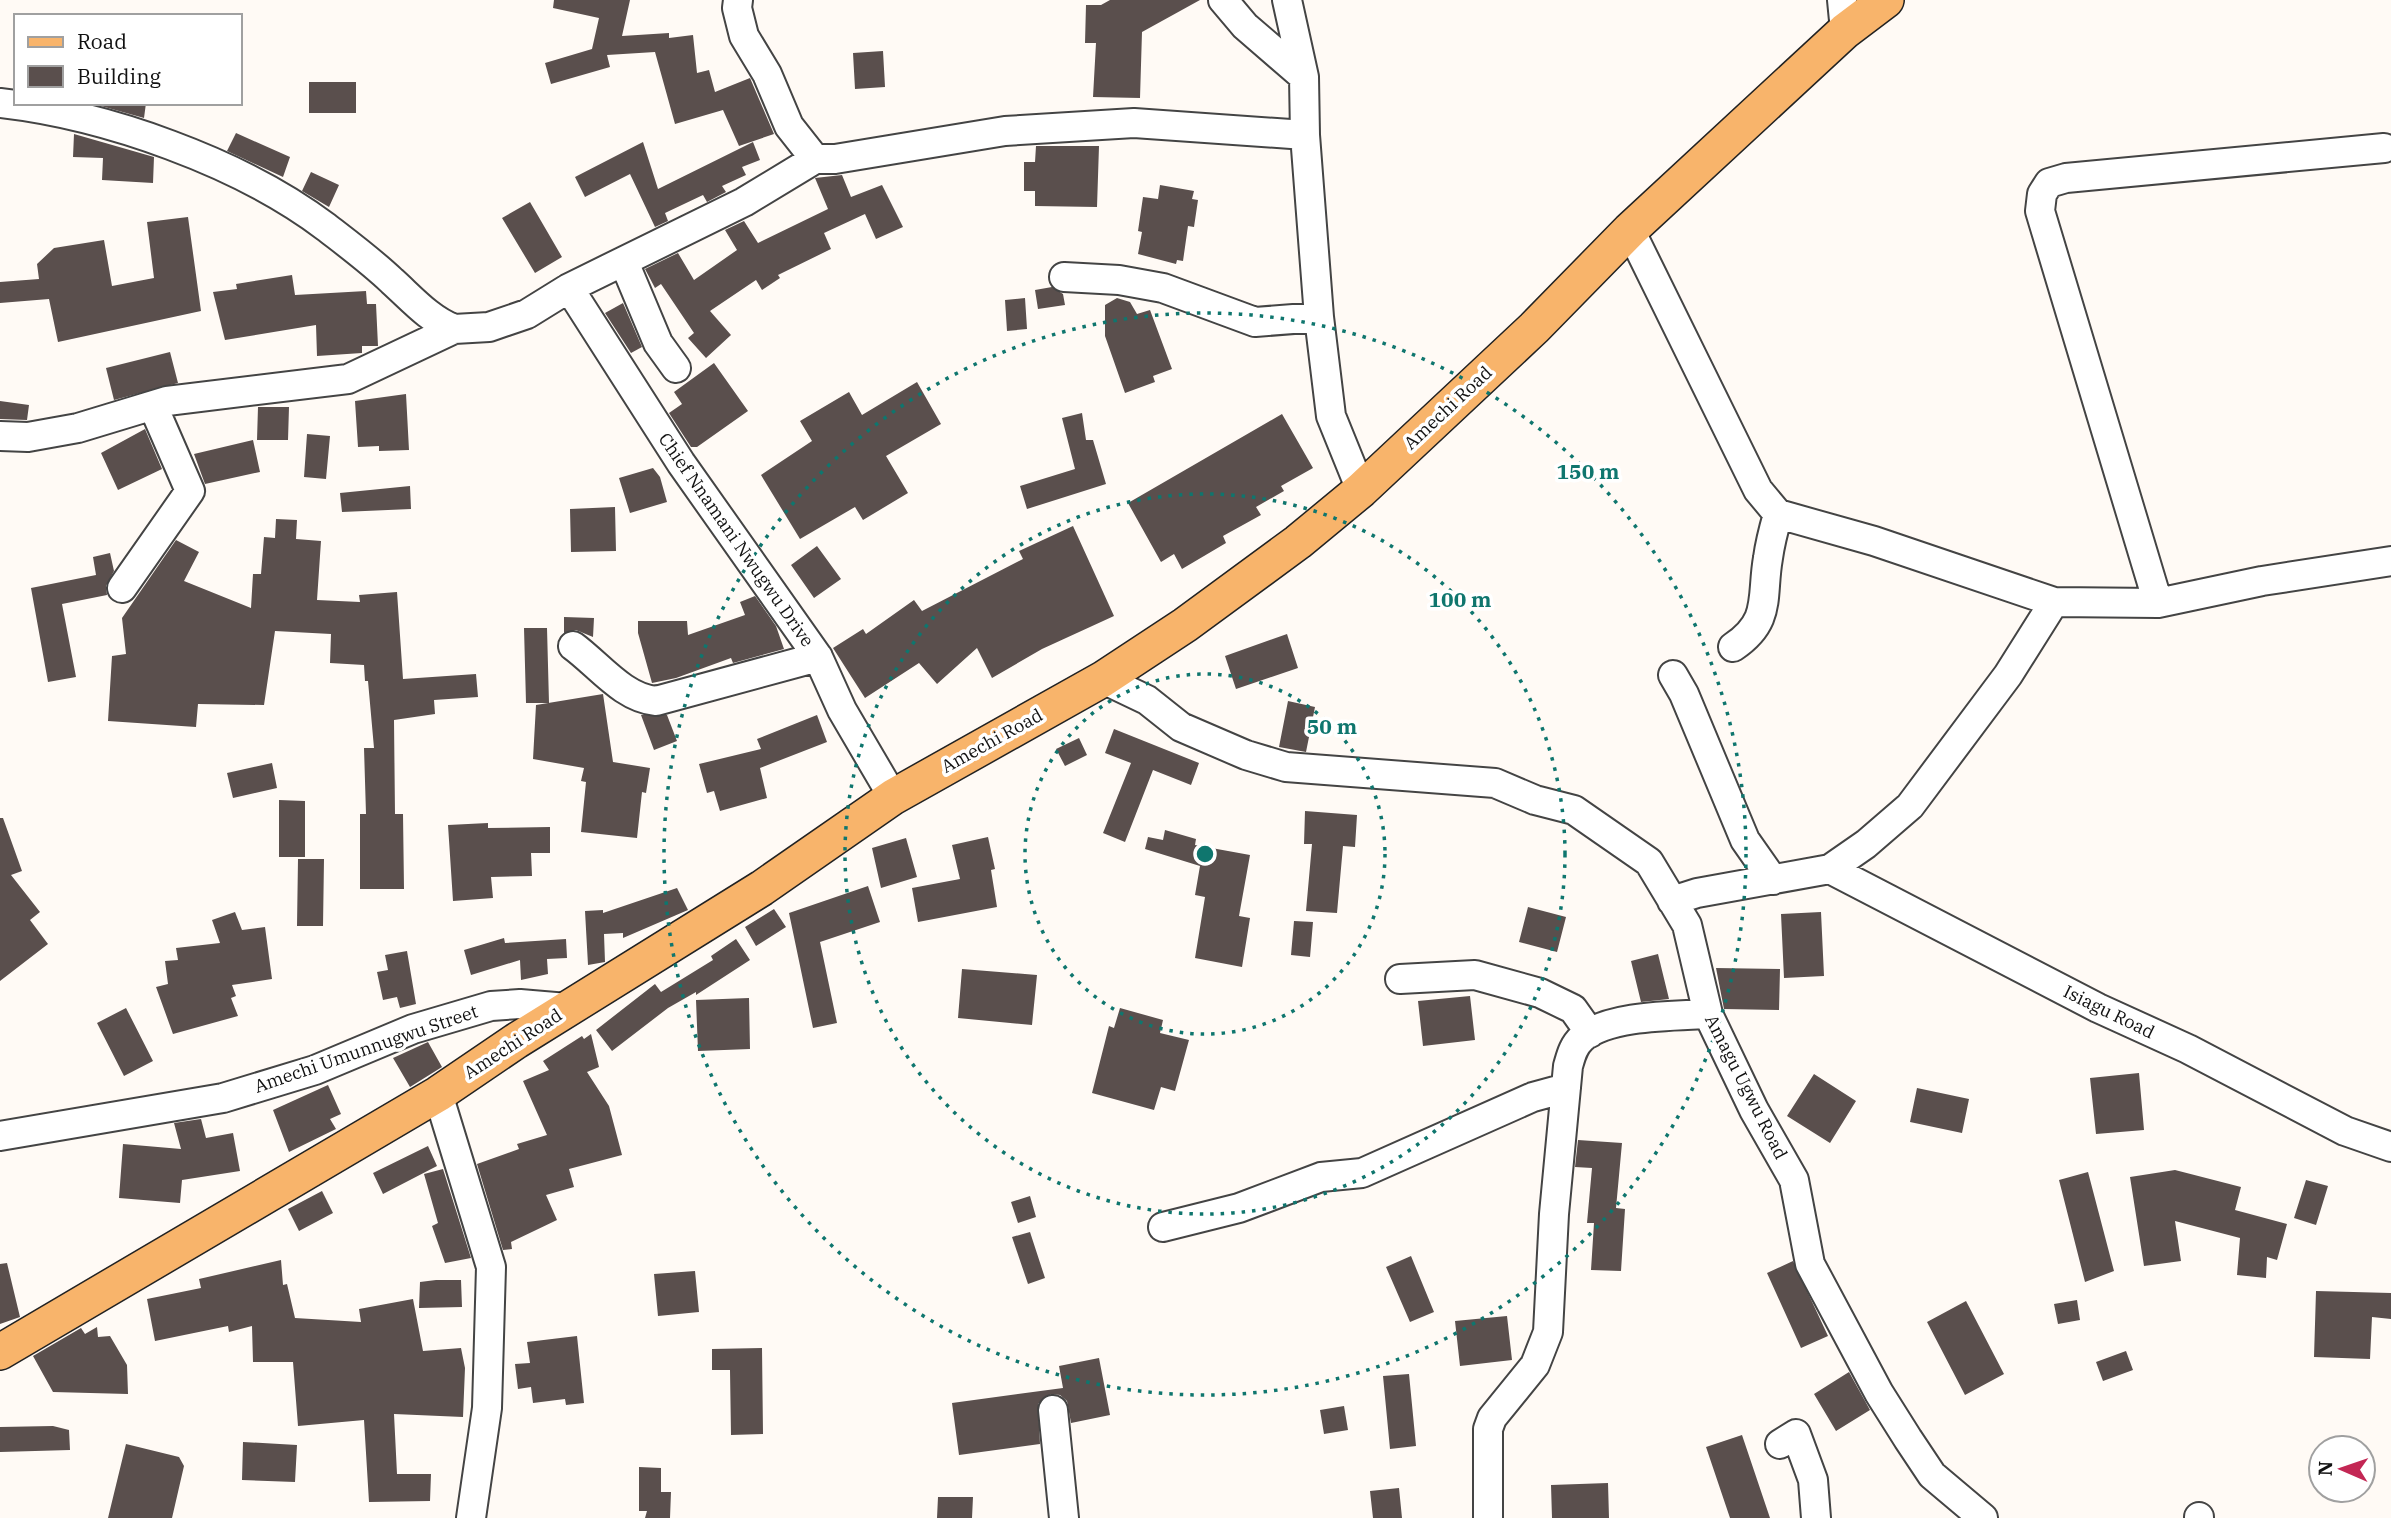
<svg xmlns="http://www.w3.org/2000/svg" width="2391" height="1518" font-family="'IBM Plex Serif',serif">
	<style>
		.building { fill: #5a4f4d }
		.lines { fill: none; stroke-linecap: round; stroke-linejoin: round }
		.minor-casing { stroke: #444; stroke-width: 32 }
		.major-casing { stroke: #222; stroke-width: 38 }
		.minor { stroke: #fff; stroke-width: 28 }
		.major { stroke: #f8b46b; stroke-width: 35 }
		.ring { fill: none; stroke: #0f766e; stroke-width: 3.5; stroke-dasharray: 3.5 7 }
		.labels { text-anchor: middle; stroke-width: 7; stroke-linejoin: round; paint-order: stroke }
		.street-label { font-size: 18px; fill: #111; stroke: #fff }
		.centre { fill: #0f766e; stroke: #fff; stroke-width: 3.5 }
		.ring-label { font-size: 21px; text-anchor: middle; font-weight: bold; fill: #0f766e; stroke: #fff; stroke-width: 7; stroke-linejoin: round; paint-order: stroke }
	</style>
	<rect width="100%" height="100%" fill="#fffaf5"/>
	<path class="building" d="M554,0H630L622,36L669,33V38L693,35L697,73L709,70L715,92L750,78L774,134L739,146L723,110L675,124L655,52L607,55L610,67L551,84L545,63L592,49L599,18L553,8Z
		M1110,0H1200L1142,32L1140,98L1093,97L1096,43H1085L1086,5H1101Z
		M883,51L885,87L855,89L853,53Z
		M309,82H356V113H309Z
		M94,103H146L144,118L94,104Z
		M236,133L290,157L283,177L227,151Z
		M74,134L154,157L153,183L102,180L103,158L73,157Z
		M643,142L658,189L753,142L760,160L742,167L746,175L722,186L726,192L707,202L703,195L665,213L668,221L655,227L630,174L585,197L575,177Z
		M1036,146H1099L1097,207L1035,206V191H1024V162H1035Z
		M311,172L339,185L329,207L302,191Z
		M842,175L851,197L882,185L903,227L876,239L865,214L824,233L831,249L778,275L780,278L762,290L756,280L710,311L731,335L706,358L688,338L694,333L661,284L655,288L645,269L678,253L694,280L737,250L725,230L744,221L758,243L828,209L815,178Z
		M1160,185L1194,191L1192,199L1198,200L1194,227L1188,226L1183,261L1177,260L1176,264L1138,254L1142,232L1138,231L1143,197L1158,199Z
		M530,202L562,257L535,273L502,218Z
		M188,217L201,311L58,342L49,299L0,303V282L39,279L37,264L54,248L104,240L112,286L154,278L147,222Z
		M292,275L295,295L366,291L367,304H376L378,346H362V353L317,356L316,325L225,340L213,292L237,289L236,284Z
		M1052,287L1063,294L1065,305L1038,309L1035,290Z
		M1025,298L1027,329L1007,331L1005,300Z
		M1117,298L1130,302L1137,314L1150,310L1172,369L1153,376L1155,382L1125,393L1105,336V305Z
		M623,303L642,347L631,353L605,313Z
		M170,352L178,383L114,400L106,368Z
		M714,363L748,411L697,447H691L669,413L682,404L674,392Z
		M917,382L941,424L886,456L908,493L863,520L855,507L800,539L761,475L812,441L800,421L849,392L862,415Z
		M406,394L409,450L379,451V446L358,447L355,401Z
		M0,401L29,405L27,420L0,419Z
		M258,407H289L288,440H257Z
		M1082,413L1086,440H1093L1106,484L1027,509L1020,486L1075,469L1062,418Z
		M1282,414L1313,468L1281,486L1284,491L1256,507L1261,515L1223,536L1226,543L1182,569L1174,554L1161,562L1128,503Z
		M145,429L162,469L118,490L101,453Z
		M307,434L330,436L326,479L304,477Z
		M253,440L260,472L205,484L194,454Z
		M653,468L660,477L667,502L630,513L619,478Z
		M410,486L411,509L342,512L340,493Z
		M615,507L616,551L571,552L570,509Z
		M276,519L297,520L296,539L321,541L317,600L360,602L359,595L397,592L403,679L476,674L478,697L434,700L435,714L394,720L395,814H403L404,889H360V814H366L364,748H374L368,681H365L364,665L330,663L331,634L275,631L264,705L198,704L196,727L108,721L112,656L126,654L122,618L176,540L199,552L184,581L251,608L253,574H261L264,537L275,538Z
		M1073,526L1114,616L1042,649L992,678L977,648L937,684L919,663L865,698L833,648L863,629L866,634L914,600L922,611L1023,559L1019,551Z
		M817,546L841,579L814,598L791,565Z
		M110,553L114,571L106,586L107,595L62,604L76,677L48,682L31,588L96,575L93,557Z
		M755,596L776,626L784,649L733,663L731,658L676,678L652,683L638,633V621H687L688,635L745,615L740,602Z
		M564,617L594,618L593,637L576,630L564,633Z
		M524,628H547L549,703H526Z
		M1287,634L1298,668L1236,689L1225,656Z
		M603,694L613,762L650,768L646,793L642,792L637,838L581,832L586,782L581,781L584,768L533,759L536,705Z
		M1288,701L1315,707L1306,752L1279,747Z
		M641,715H667L677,741L654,750Z
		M817,715L827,742L760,768L767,798L720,811L714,791L707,793L699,764L761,749L757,739Z
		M1114,729L1199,763L1191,785L1153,770L1125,842L1103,833L1131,763L1105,753Z
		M1079,738L1087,755L1065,766L1056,749Z
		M272,763L277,788L233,798L227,773Z
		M279,800L305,801V857H279Z
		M1305,811L1357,815L1355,847L1343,846L1337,913L1306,911L1312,844H1304Z
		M0,818H3L22,871L11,875L40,912L30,920L48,944L0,981Z
		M488,823V828L550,827V853H531L532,876L491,877L493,898L453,901L448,825Z
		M1165,830L1196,839L1195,845L1250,855L1239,916L1250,918L1242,967L1195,958L1205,897L1195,895L1200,866L1145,849L1148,837L1163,840Z
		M988,837L995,869L991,870L997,907L918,922L912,888L960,879L952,845Z
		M906,838L917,877L881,888L872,848Z
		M298,859H324L323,926H297Z
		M868,886L880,922L820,942L837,1023L813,1028L789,913Z
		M677,888L688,910L623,938V933L604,934L605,962L588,965L585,911L603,910V913Z
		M1528,907L1566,917L1557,952L1519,942Z
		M774,909L786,927L756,946L745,927Z
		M235,912L242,930L265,927L272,979L232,985L236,996L231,998L238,1016L173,1034L156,987L168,984L165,961L178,960L176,948L220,943L212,920Z
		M1821,912L1824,976L1784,978L1781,914Z
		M1294,921L1313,922L1310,957L1291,955Z
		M504,938L505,943L566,939L567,958L547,959L548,974L521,980L520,960L471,975L464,950Z
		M736,939L750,960L696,995V992L668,1008L612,1051L596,1030L655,984L661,992L713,960L711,956Z
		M407,951L416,1004L400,1008L397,997L383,1000L377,972L388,970L385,955Z
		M1658,954L1669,999L1641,1002L1631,961Z
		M1716,968L1780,969L1779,1010L1724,1009Z
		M962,969L1037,975L1032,1025L958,1018Z
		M1470,996L1475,1040L1423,1046L1418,1001Z
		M749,998L750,1049L698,1051L696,1000Z
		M126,1008L153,1061L124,1076L97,1023Z
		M1120,1008L1163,1020L1160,1033L1189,1040L1175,1091L1161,1087L1154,1110L1092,1093L1109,1026L1114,1028Z
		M591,1034L599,1067L587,1072L609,1106L622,1155L569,1169L574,1187L546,1195L557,1220L511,1242L512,1249L503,1250L477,1164L519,1149L517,1144L547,1135L523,1081L549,1070L543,1061L582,1036L584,1039Z
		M428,1042L442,1067L410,1087L393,1058Z
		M2139,1073L2144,1130L2096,1134L2090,1078Z
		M1814,1074L1856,1101L1830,1143L1787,1116Z
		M328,1085L341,1114L330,1119L336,1129L289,1152L273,1110Z
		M1917,1088L1969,1099L1962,1133L1910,1122Z
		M201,1119L206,1138L233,1133L240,1171L182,1180L180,1203L119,1198L123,1144L181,1149L174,1123Z
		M1578,1140L1622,1143L1616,1208L1625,1209L1621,1271L1591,1270L1594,1223H1587L1592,1168L1575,1167Z
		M428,1146L437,1166L383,1194L373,1173Z
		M443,1169L471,1258L445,1263L432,1226L438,1223L424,1174Z
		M2175,1170L2241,1187L2235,1210L2287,1224L2277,1260L2267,1257L2266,1278L2237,1275L2240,1238L2175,1221L2181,1261L2144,1266L2130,1177Z
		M2088,1172L2114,1271L2085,1282L2059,1180Z
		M2306,1180L2328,1186L2316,1225L2294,1218Z
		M322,1191L333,1213L299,1231L288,1209Z
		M1030,1196L1036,1217L1018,1223L1011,1202Z
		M1030,1232L1045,1278L1028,1284L1012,1237Z
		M1411,1256L1434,1312L1410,1322L1386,1267Z
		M281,1260L283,1285L287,1284L295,1318L361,1322L359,1309L413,1299L423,1351L461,1348L465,1368L463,1417L394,1414L397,1474H431L430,1501L369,1502L364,1420L298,1426L293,1362H253L252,1326L229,1332L228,1326L155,1341L147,1299L201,1288L199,1279Z
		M1793,1261L1828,1336L1801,1348L1767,1273Z
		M7,1263L20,1317L0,1324V1264Z
		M695,1271L699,1312L658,1316L654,1274Z
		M436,1280H461L462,1307L419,1308L420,1282Z
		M2316,1291L2391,1293V1319L2372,1317L2370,1359L2314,1357Z
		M2077,1300L2080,1320L2058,1324L2054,1304Z
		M1966,1301L2004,1374L1965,1395L1927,1322Z
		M1507,1316L1512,1360L1460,1366L1455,1321Z
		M97,1327L98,1337L110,1336L127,1365L128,1394L53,1392L33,1356L81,1328L85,1334Z
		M577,1336L584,1403L566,1405L565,1399L533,1403L531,1387L518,1389L515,1364L530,1363L527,1342Z
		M762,1348L763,1434L731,1435L730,1370H712V1349Z
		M2126,1351L2133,1370L2103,1381L2096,1362Z
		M1099,1358L1110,1415L1071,1423L1067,1401L1060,1395L1051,1394L1038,1404L1040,1444L959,1455L952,1403L1063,1388L1059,1366Z
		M1849,1372L1870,1410L1836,1431L1814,1394Z
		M1409,1374L1416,1446L1390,1449L1383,1376Z
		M1344,1406L1348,1430L1324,1434L1320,1410Z
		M53,1426L69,1430L70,1450L0,1452V1427Z
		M1742,1435L1770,1518H1730L1706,1447Z
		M243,1442L297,1445L295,1482L242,1480Z
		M126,1444L179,1457L184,1466L172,1518H108Z
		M639,1467L661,1468V1492H671L670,1518H645L647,1511H639Z
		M1608,1483L1609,1518H1552L1551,1485Z
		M1399,1488L1402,1518H1373L1370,1491Z
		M938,1497H973L972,1518H937Z"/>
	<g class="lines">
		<g class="minor-casing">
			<path id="minor" d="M738,0L737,8L744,36L767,74L789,126L815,159
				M1223,0L1245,26L1304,77
				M1287,0L1304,77L1305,135L1319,317L1331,416L1361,490
				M1842,0L1845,31
				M0,103C106,115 240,162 326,227C348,244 371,261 392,281C412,299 429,319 454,329
				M1630,230L1758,490L1778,514L1874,541L2054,602L2158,603L2262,581L2391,561
				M624,262L658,343L676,368
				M1064,277L1119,280L1163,288L1255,322L1319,317
				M569,288L681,463L818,657L842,710L893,797
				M0,436L28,437L78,428L167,401L348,379L454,329L489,327L527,314L569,288L744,202L815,159H835L1005,131L1134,123L1305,135
				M122,588L190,491L153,406
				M2158,603L2040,211L2042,194L2049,183L2066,178L2384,148
				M573,646C599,665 623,698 656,701L818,657
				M1733,647C1772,621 1761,597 1768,558C1770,543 1774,528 1778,514
				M1673,675L1684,694L1745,840L1773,880
				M1103,679L1147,700L1181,727L1246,755L1286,767L1495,783L1535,800L1574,810L1649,862L1687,925L1708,1014L1754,1110L1794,1180L1810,1264L1879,1393L1908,1439L1932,1475L1983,1518
				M1830,869L2098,1008L2188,1049L2345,1131L2391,1147
				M1672,901L1697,893L1830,869L1866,844L1910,806L2008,675L2054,602
				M1400,979L1475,975L1540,993L1573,1009L1590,1033
				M438,1094L491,1267L487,1408L471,1518
				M0,1136L223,1098L315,1070L413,1029L491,1006L520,1004L567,1008
				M1163,1227L1239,1208L1321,1177L1362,1173L1533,1097L1566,1088
				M1053,1410L1064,1518
				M1780,1444L1796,1434L1813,1480L1816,1518
				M2199,1517V1518
				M1488,1518V1429L1492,1418L1535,1365L1548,1332L1554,1214L1568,1066C1571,1056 1573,1046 1582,1038C1609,1015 1673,1016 1708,1014"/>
		</g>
		<g class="major-casing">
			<path id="major" d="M0,1352L438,1094L516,1041L762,888L893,797L1103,679L1185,625L1298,542L1361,490L1534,328L1630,230L1845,31L1886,0"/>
		</g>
		<use href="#minor" class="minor"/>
		<use href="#major" class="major"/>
	</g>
	<g class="ring">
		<circle cx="1205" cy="854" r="180"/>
		<circle cx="1205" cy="854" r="360"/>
		<circle cx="1205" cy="854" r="541"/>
	</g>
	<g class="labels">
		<g class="street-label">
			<text transform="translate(1448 408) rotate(-43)" y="6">Amechi Road</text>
			<text transform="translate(736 540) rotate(55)" y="6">Chief Nnamani Nwugwu Drive</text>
			<text transform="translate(992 741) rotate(-29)" y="6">Amechi Road</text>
			<text transform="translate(2109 1012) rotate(26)" y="6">Isiagu Road</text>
			<text transform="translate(513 1044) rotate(-33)" y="6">Amechi Road</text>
			<text transform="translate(366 1049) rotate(-19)" y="6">Amechi Umunnugwu Street</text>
			<text transform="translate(1746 1087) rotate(63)" y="6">Amagu Ugwu Road</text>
		</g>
	</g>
	<circle cx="1205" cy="854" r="10" class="centre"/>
	<g class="ring-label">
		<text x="1588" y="479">150 m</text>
		<text x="1460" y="607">100 m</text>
		<text x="1332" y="734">50 m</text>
	</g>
	<rect x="14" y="14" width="228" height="91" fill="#ffffff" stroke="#a0a0a0" stroke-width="2"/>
	<rect x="28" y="37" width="35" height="10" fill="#f8b46b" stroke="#a0a0a0" stroke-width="2"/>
	<text x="77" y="49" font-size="21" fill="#111111">Road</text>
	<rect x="28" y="66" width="35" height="21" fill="#5a4f4d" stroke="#a0a0a0" stroke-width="2"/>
	<text x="77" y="84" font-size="21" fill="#111111">Building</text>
	<g transform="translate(2342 1469) rotate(272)"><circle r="33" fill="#ffffff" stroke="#a0a0a0" stroke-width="2"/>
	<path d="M0-5L12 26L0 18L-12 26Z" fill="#c32754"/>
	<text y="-10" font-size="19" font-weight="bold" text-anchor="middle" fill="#111111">N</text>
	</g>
</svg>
